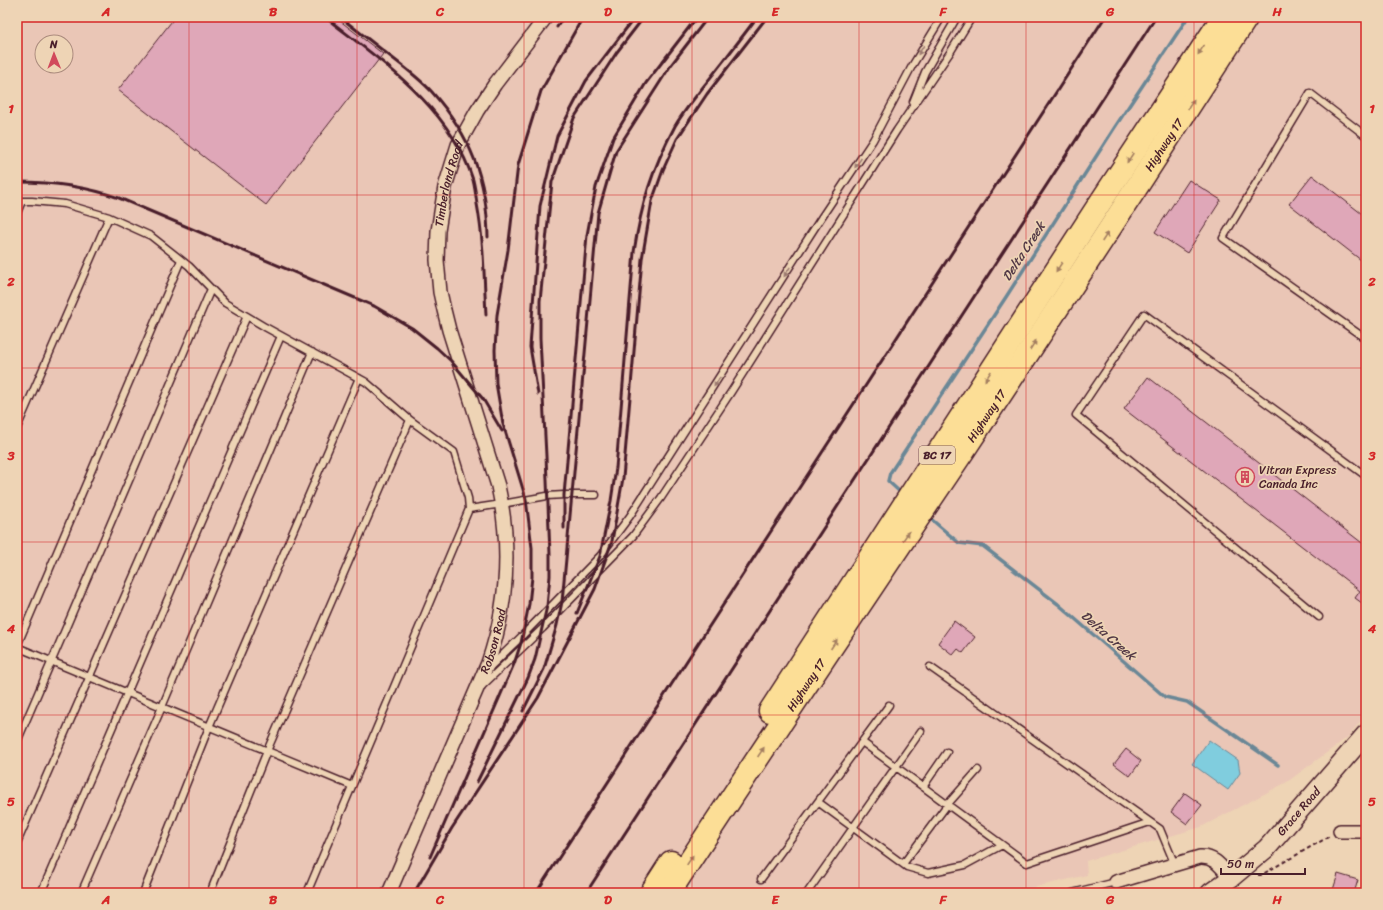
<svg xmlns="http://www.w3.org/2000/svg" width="1383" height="910" font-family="Sriracha,sans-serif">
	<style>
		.built { fill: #eac6b6; fill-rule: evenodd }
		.water { fill: #80cdde; stroke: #6a8796 }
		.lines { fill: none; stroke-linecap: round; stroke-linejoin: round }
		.stream { stroke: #6a8796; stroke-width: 3.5 }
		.building { fill: #dfa7b8; stroke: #4a1f2b }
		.lane-casing { stroke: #4a1f2b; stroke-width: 9 }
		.street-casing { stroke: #4a1f2b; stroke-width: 16 }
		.secondary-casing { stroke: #4a1f2b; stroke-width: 21 }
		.highway-casing { stroke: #4a1f2b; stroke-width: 25 }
		.path { stroke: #4a1f2b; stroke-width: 2; stroke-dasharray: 4 3; stroke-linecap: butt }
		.lane { stroke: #eed4b5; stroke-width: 6 }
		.street { stroke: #eed4b5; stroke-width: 13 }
		.secondary { stroke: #eed4b5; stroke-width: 18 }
		.highway { stroke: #fcde96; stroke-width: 22 }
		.rail { stroke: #4a1f2b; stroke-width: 3 }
		.oneway { fill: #9c7a70 }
		.oneway2 { fill: #a37e60 }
		.grid { fill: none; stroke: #d62828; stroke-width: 1; stroke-opacity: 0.55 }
		.labels { text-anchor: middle; stroke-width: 3.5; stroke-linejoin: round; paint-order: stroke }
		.shield { fill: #eed4b5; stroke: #7b5554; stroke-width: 1 }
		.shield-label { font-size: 11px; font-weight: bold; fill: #4a1f2b }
		.street-label { font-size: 12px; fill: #4a1f2b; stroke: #eed4b5 }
		.poi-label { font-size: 12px; fill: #4a1f2b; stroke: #eed4b5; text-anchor: start }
		.water-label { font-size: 13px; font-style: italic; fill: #523946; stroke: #eed4b5 }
		.neatline { fill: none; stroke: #d62828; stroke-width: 1.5 }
		.grid-label { font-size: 13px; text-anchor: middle; font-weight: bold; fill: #d62828 }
	</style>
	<rect width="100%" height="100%" fill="#eed4b5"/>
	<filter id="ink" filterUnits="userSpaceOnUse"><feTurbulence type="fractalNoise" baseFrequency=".025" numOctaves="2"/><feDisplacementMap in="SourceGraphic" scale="8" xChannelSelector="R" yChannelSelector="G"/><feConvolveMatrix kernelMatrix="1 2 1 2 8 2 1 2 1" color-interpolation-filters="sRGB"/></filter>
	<g filter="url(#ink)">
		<path class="built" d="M17,17H1366V714L1348,737L1287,782L1201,827L1086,861L1087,875L1010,893H701L654,868L637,893H17ZM42,42H66V66H42Z"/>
		<path class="water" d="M1209,740L1238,760L1240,773L1228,790L1192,764Z"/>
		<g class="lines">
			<path class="stream" d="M901,493L888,481L890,473L1006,297L1115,127L1188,17
				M931,519L959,543L983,546L1058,604L1165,697L1187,702L1278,765"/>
		</g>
		<path class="building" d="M175,17H335L383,54L266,205L118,90Z
			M1312,175L1366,217V264L1289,204Z
			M1189,180L1221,200L1187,253L1155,232Z
			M1148,377L1366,546V606L1355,598L1360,591L1124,409Z
			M954,621L975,637L963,653L958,649L953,655L938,643Z
			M1126,749L1141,761L1130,776L1114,764Z
			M1185,793L1202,805L1187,824L1171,812Z
			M1338,874L1358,880L1354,893H1332Z"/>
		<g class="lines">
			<g class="lane-casing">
				<path id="lane" d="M913,102L925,72L957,17
					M1366,136L1310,93L1223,238L1366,339
					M17,201H32L65,204L109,217L151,236L189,266L225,303L265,327L366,382L410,420L454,452L468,498L469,509L307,893
					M17,213L22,201
					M17,428L109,217
					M469,509L502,504L547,496L564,495H596
					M1319,617L1076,415L1144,314L1366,476
					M17,646L181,260
					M17,647L352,786
					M930,667L1160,829L1175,865
					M489,668L522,636L600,556L630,516L821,218L873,140L912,66L942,17
					M482,686L543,628L633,536L661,498L731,392L897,130L951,51L972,17
					M17,742L211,289
					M862,742L1027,863L1150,822
					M923,787L947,752
					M818,802L907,867L928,873L965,865L1002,845
					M17,843L247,316
					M903,864L947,805L978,770
					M761,879L889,705
					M41,893L281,336
					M81,893L162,707L312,352
					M143,893L209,727L359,378
					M210,893L267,751L410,420
					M807,893L921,731
					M1072,893L1116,882"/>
			</g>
			<g class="street-casing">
				<g id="street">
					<path d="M1340,831H1366"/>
					<path d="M1116,882L1200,857C1215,856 1222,868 1231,878"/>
					<path id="s1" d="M389,893L488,663C508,605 511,545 498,486L449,330L444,310L440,292L437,260L438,231L445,187L458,145L477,111L495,84L546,17"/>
				</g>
			</g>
			<g class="secondary-casing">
				<g id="secondary">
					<path id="s2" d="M1210,893L1231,878L1267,848L1366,734"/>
				</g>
			</g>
			<g class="highway-casing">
				<g id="highway">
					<path d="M770,711L1100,203L1223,17"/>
					<path d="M651,893L671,862"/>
					<path id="s3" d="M669,893C766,744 865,597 964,450C1060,306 1153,162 1247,17"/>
				</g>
			</g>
			<path class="path" d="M1258,875H1261L1330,836"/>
			<use href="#lane" class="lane"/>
			<use href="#street" class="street"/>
			<use href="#secondary" class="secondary"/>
			<use href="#highway" class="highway"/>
			<path class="rail" d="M325,17C382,62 450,107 473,180C475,188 476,196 477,204C484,241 484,278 486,315
				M340,17C358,31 377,46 395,60C408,70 421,80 432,92C471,136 487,179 488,237
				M557,27L563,17
				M17,182C53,182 85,186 119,198L374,306L412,328L437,348L451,361L483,399L502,431
				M538,394L530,347L540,206L557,136L586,81L635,17
				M564,528V495L587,235L596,187L613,138L646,83L697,17
				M577,613L600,556L611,501L616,468L634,252C641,205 652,169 675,126C684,111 696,96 707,82C724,60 741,39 757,17
				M523,711L544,669L557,625L562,602L598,213L616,151L671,65L708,17
				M477,782L528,678L535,659L547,606L550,576V554L546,456L540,338V301L552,182L574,118L617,52L644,17
				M430,857L514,664L521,643L529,604L532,577V548L526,499L503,424L496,383L495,350L497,315L508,250L518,165L541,91L583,17
				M414,893L452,828L538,698L595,589L612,541L623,478L642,259L652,201L663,170L677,139L707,94L767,17
				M536,893L1105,17
				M586,893L1156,17"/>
		</g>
		<defs><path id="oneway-solid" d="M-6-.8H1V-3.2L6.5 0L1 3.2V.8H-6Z"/></defs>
		<g class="oneway">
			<use href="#oneway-solid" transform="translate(921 50) rotate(122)"/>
			<use href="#oneway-solid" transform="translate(858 163) rotate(124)"/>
			<use href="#oneway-solid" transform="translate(787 272) rotate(122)"/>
			<use href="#oneway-solid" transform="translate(717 382) rotate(123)"/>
		</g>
		<g class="oneway2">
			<use href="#oneway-solid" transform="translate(1201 50) rotate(123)"/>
			<use href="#oneway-solid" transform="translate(1191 104) rotate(-57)"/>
			<use href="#oneway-solid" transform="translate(1130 158) rotate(123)"/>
			<use href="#oneway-solid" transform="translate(1105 237) rotate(-57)"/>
			<use href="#oneway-solid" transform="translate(1059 267) rotate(123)"/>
			<use href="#oneway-solid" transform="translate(1033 345) rotate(-57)"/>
			<use href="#oneway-solid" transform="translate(988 376) rotate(123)"/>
			<use href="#oneway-solid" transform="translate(906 536) rotate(-56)"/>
			<use href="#oneway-solid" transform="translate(834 644) rotate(-56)"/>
			<use href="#oneway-solid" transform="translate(761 752) rotate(-56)"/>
			<use href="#oneway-solid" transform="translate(690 860) rotate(-57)"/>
		</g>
	</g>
	<path class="grid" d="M189,17V893M357,17V893M524,17V893M692,17V893M859,17V893M1026,17V893M1194,17V893M17,195H1366M17,368H1366M17,542H1366M17,715H1366"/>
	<defs>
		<g id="building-ring" transform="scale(1)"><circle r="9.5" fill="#eed4b5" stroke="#d1495b" stroke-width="1.5"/><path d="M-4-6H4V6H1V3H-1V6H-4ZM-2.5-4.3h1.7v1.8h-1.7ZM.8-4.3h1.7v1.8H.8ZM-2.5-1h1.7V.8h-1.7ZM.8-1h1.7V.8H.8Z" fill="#d1495b"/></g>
	</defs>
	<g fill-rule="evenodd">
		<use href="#building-ring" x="1245" y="477"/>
	</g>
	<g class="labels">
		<rect class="shield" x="919" y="446" width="36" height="18" rx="3"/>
		<g class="shield-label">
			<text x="937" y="459">BC 17</text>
		</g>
		<g class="street-label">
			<text dy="4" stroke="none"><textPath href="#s3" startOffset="897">Highway 17</textPath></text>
			<text dy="4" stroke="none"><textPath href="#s1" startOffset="742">Timberland Road</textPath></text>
			<text dy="4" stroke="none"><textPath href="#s3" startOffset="573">Highway 17</textPath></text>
			<text dy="4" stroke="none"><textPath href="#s1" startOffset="273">Robson Road</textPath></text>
			<text dy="4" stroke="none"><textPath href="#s3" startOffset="249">Highway 17</textPath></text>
			<text dy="4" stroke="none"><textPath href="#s2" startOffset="121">Grace Road</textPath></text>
		</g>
		<g class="poi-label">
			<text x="1259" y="474">Vitran Express<tspan x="1259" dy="14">Canada Inc</tspan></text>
		</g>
		<g class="water-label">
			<text transform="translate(1023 251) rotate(-57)" y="5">Delta Creek</text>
			<text transform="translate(1109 635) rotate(41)" y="5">Delta Creek</text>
		</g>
	</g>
	<rect width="1383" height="910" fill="none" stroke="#eed4b5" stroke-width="44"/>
	<g transform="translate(54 54) rotate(359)"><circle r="19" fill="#eed4b5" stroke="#ac8c7e"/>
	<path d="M0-3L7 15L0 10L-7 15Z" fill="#d1495b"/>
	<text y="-6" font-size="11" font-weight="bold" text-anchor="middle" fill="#4a1f2b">N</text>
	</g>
	<path d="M1221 868v6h84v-6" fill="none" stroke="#4a1f2b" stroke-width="2"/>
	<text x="1227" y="868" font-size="12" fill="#4a1f2b" stroke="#eed4b5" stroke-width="3" paint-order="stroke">50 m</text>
	<rect x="22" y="22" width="1339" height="866" class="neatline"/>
	<g class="grid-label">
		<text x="106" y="16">A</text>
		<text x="273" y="16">B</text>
		<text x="440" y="16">C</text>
		<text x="608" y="16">D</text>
		<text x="775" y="16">E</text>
		<text x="943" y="16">F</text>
		<text x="1110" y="16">G</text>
		<text x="1277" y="16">H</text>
		<text x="11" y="113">1</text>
		<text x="1372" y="113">1</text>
		<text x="11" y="286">2</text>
		<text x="1372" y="286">2</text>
		<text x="11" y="460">3</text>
		<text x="1372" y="460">3</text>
		<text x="11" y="633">4</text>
		<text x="1372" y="633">4</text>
		<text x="11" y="806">5</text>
		<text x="1372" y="806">5</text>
		<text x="106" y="904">A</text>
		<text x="273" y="904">B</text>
		<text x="440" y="904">C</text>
		<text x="608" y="904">D</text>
		<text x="775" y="904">E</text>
		<text x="943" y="904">F</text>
		<text x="1110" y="904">G</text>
		<text x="1277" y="904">H</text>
	</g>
</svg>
